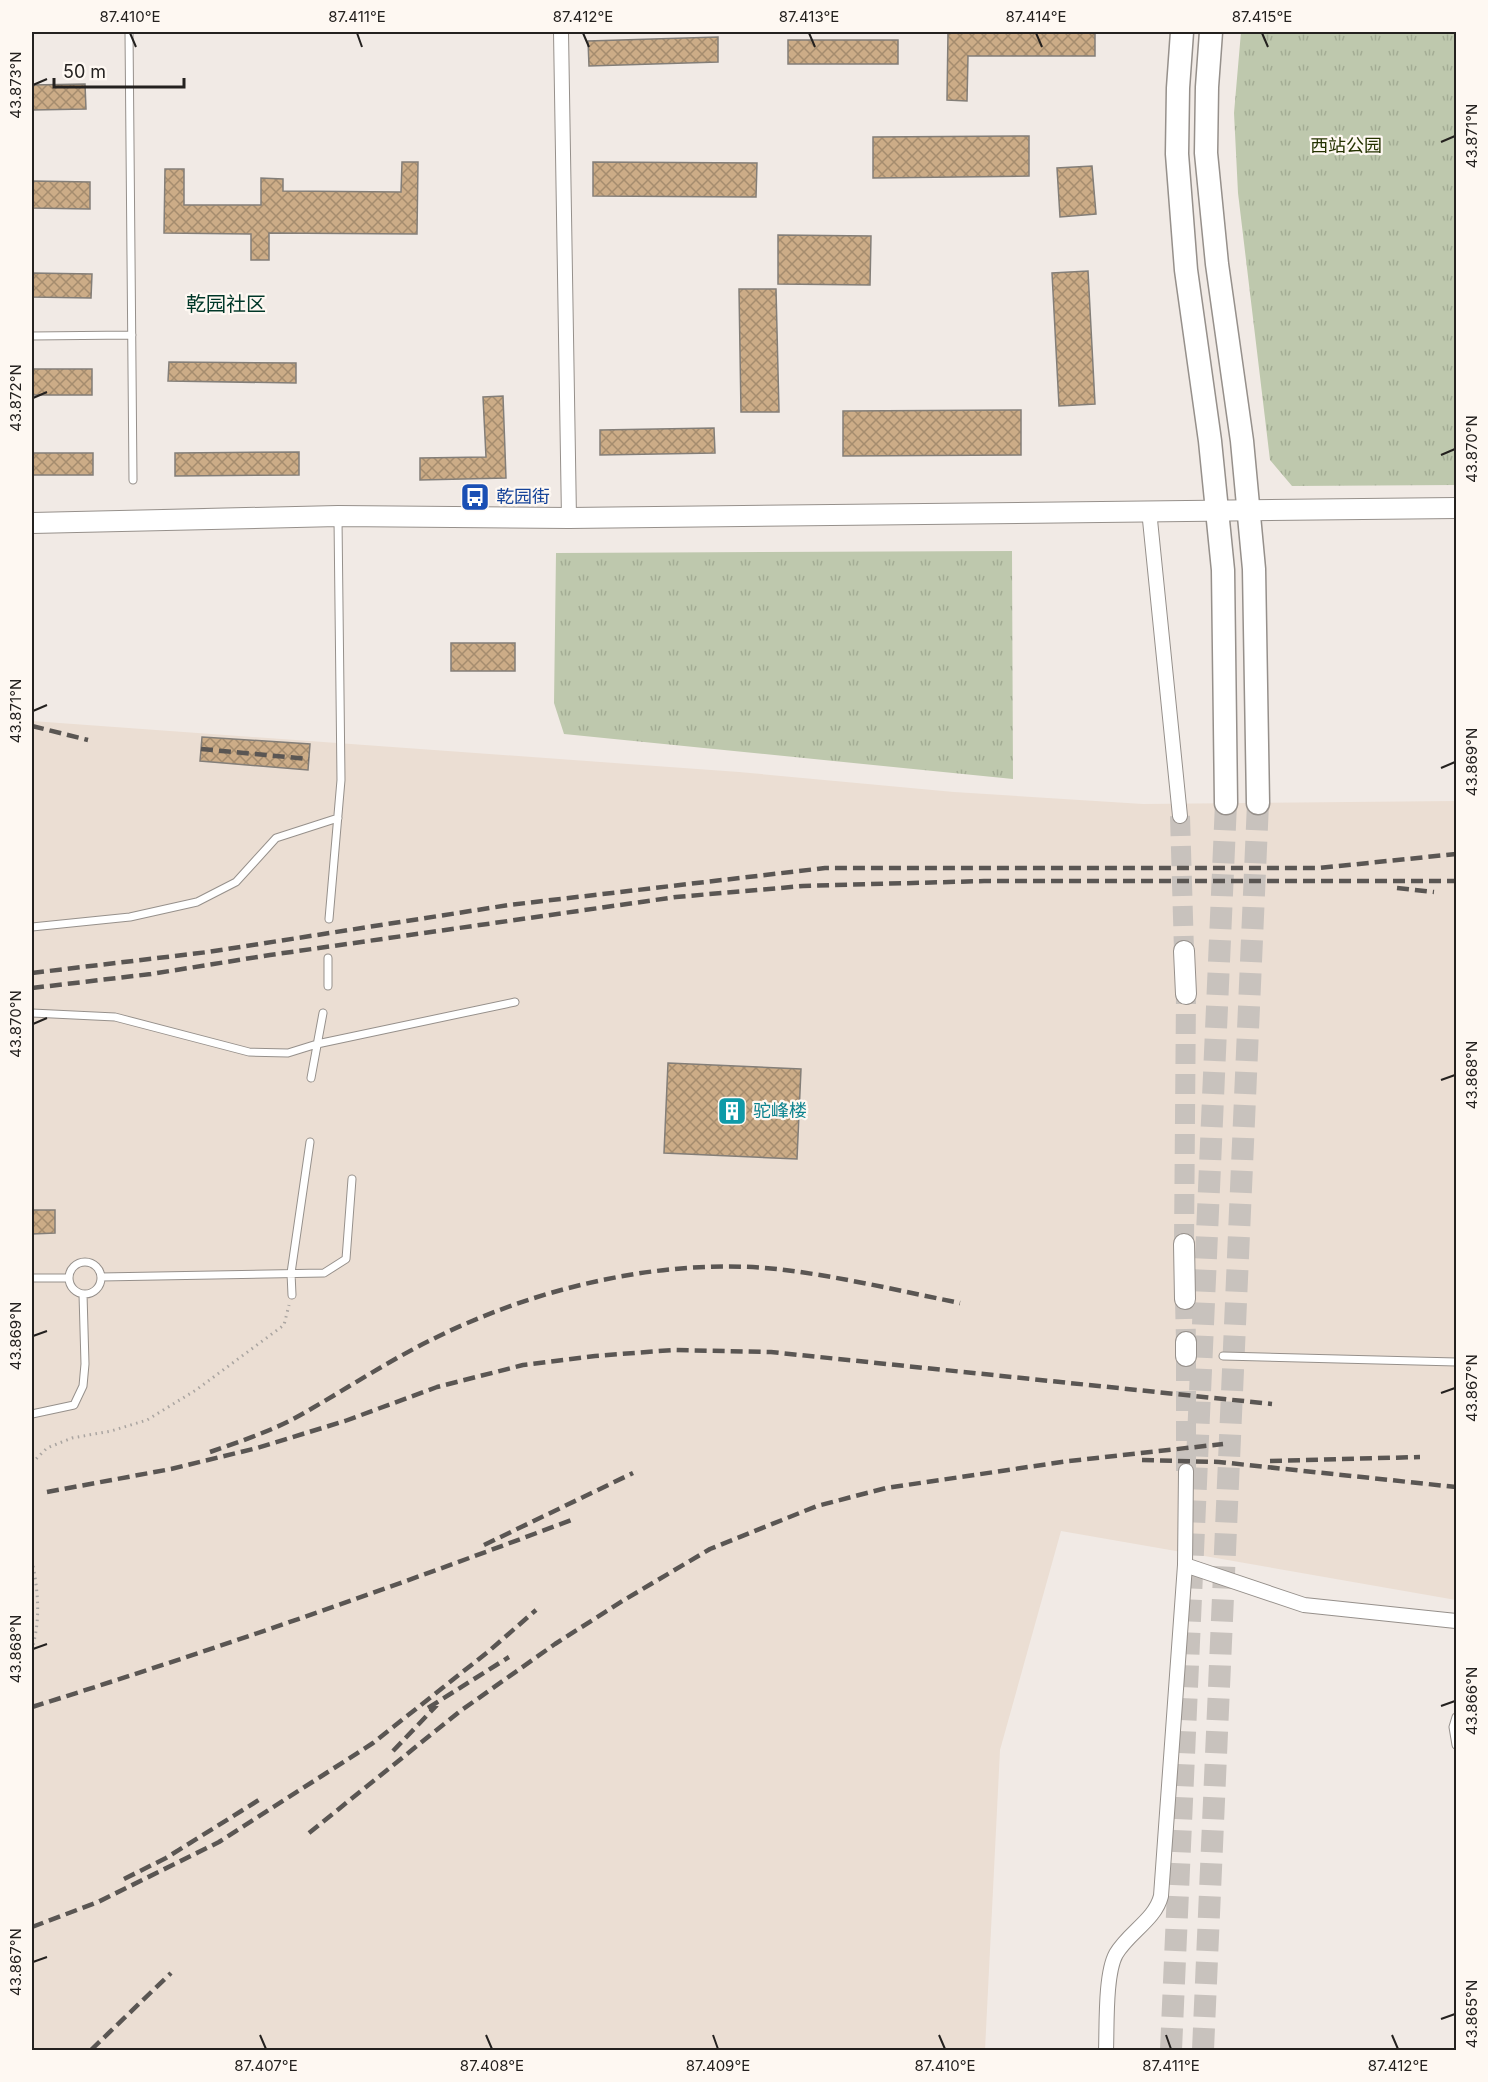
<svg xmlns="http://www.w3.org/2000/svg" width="1488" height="2082" font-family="Inter,'Noto Sans SC',sans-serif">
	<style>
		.built { fill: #ebded3 }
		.grass { fill: url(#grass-tufts) }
		.building { fill: url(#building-cross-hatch); stroke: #837e78; stroke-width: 1.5 }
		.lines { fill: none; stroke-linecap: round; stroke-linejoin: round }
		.secondary-tunnel { stroke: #c8c2bd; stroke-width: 20; stroke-dasharray: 20 10; stroke-linecap: butt }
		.primary-tunnel { stroke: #c8c2bd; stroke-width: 22; stroke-dasharray: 22 11; stroke-linecap: butt }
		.lane-casing { stroke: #96908b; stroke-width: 9 }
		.street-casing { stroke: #96908b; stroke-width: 16 }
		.secondary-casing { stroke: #96908b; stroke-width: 22 }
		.primary-casing { stroke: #96908b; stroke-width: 25 }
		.path { stroke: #aaa5a1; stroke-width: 3; stroke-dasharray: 1.5 4.5; stroke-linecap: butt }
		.lane { stroke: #fff; stroke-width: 7 }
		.street { stroke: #fff; stroke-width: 14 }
		.secondary { stroke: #fff; stroke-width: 20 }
		.primary { stroke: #fff; stroke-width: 22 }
		.rail { stroke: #5a5653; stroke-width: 4.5; stroke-dasharray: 12 6; stroke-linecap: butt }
		.ticks { fill: none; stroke: #24211f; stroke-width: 2 }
		.labels { text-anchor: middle; stroke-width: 4.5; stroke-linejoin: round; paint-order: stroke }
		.park-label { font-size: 18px; fill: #243200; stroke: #fef8f2 }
		.transit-label { font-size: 18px; fill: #164399; stroke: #fef8f2; text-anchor: start }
		.culture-label { font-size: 18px; fill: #0d838f; stroke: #fef8f2; text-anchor: start }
		.neighbourhood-label { font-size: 20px; fill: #003728; stroke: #fef8f2 }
		.neatline { fill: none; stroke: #24211f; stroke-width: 2 }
		.ticks-label { font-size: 15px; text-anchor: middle; fill: #24211f }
	</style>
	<defs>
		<pattern id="grass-tufts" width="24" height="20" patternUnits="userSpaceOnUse" patternTransform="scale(1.5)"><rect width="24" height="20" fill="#bec8ad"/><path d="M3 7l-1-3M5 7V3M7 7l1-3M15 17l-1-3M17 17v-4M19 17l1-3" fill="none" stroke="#a3ac94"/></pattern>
		<pattern id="building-cross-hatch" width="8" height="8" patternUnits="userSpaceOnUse" patternTransform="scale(1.5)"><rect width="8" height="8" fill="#ccac87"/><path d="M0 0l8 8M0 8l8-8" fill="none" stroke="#a58c6e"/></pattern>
	</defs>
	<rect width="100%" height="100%" fill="#f1eae5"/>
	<path class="built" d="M32,721L739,772L954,792L1143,804L1456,801V1600L1061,1531L1000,1750L985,2050H32Z"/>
	<path class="grass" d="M1241,32H1456V485L1292,486L1270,460L1238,193L1234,113Z
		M1012,551L1013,779L564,734L554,703L556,553Z"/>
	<path class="building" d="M948,32H1095V56H968L967,101L947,100Z
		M718,37V62L589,66L588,41Z
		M788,40H898V64H788Z
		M85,84L86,109L32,110V85Z
		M1029,136V176L873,178V137Z
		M402,162H418L417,234L269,233V260H251V234L164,233L165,169H184V205H261V178L283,179V191L401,192Z
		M593,162L757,163L756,197L593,196Z
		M1092,166L1096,214L1060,217L1057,168Z
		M32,181L90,182V209L32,208Z
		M778,235L871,236L870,285L778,284Z
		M1088,271L1095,404L1059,406L1052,273Z
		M32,273L92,274L91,298L32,297Z
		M739,289H776L779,412H741Z
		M169,362L296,363V383L168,381Z
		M32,369H92V395H32Z
		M503,396L506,478L420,480V458L486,457L483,397Z
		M1021,410V455L843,456V411Z
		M714,428L715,453L600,455V430Z
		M299,452V475L175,476V453Z
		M32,453H93V475H32Z
		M451,643H515V671H451Z
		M202,737L310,744L308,770L200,761Z
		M668,1063L801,1069L797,1159L664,1153Z
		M32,1210H55V1233L32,1234Z"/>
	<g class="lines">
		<path class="secondary-tunnel" d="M1180,816L1184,951
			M1184,1244L1186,994
			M1185,1299L1186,1342
			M1186,1471V1356"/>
		<path class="primary-tunnel" d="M1171,2050L1226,803
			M1203,2050L1258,803"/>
		<g class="lane-casing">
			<path id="lane" d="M129,32L133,480
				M32,336L132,335
				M329,919L341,780L338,519
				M32,927L130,917L197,902L236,882L276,838L338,818
				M328,986V958
				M32,1013L115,1017L249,1052L288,1053L317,1044L515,1002
				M311,1078L323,1013
				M69 1278a16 16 0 1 1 32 0a16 16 0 1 1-32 0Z
				M101,1277L324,1273L346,1259L352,1179
				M32,1278H69
				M292,1295L291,1273L310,1142
				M1223,1356L1456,1362
				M32,1414L74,1405L83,1386L85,1364L83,1294
				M1456,1717L1453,1727L1456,1745"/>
		</g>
		<g class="street-casing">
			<path id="street" d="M561,32L569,518
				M1149,510L1180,816
				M1185,1565L1304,1605L1456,1621
				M1106,2050C1107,2026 1105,1974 1116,1954C1129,1932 1155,1920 1161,1896L1185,1565L1186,1471"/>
		</g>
		<g class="secondary-casing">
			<path id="secondary" d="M32,523L338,516L569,518L1456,508
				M1184,951L1186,994
				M1184,1244L1185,1299
				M1186,1342V1356"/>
		</g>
		<g class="primary-casing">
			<path id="primary" d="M1182,32L1178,88L1177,154L1186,270L1210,441L1223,570L1226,803
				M1211,32L1207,87L1206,153L1217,264L1242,441L1254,569L1258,803"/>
		</g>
		<path class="path" d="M32,1463L47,1448L72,1438L111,1431L147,1420L196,1390L284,1325L289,1305
			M32,1560C38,1591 41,1618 32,1649"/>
		<use href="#lane" class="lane"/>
		<use href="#street" class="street"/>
		<use href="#secondary" class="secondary"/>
		<use href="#primary" class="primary"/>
		<path class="rail" d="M32,726L88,740
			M201,749L309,759
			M1397,888L1434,892
			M32,973L208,952L509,905L825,868H1319L1456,854
			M32,988L151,974L270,955L676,897L803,886L984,881H1456
			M210,1452C236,1443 271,1431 295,1418C340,1393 383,1364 429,1341C531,1289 661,1257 777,1269C838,1276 900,1291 960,1303
			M1142,1460L1219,1462L1456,1487
			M1270,1461L1420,1457
			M47,1492L171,1469L257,1448L345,1421L437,1387L523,1365L595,1356L673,1350L771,1352L1272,1404
			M484,1545L633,1473
			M32,1707C214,1650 394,1587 574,1519
			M428,1708L509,1657
			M393,1751L437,1705
			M309,1833L459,1712L555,1644L624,1600L710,1549L817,1506L886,1488L1069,1461L1223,1444
			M124,1879L166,1858L262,1798
			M32,1927L98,1902L219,1842L373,1743L489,1651L536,1610
			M91,2050L171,1973"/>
	</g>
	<path class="ticks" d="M130,33L136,47M357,33L362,47M583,33L589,47M809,33L815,47M1036,33L1042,47M1262,33L1268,47M33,85L47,79M1441,142L1455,136M33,398L47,392M1441,455L1455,449M33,711L47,705M1441,768L1455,762M33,1024L47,1018M1441,1080L1455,1075M33,1336L47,1331M1441,1393L1455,1388M33,1649L47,1644M1441,1706L1455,1701M33,1962L47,1957M1441,2019L1455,2014M260,2035L266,2049M486,2035L492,2049M713,2035L718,2049M939,2035L945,2049M1166,2035L1171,2049M1392,2035L1398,2049"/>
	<defs>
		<g id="bus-square" transform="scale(1.5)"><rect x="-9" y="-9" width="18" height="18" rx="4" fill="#1a4fb4" stroke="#fef8f2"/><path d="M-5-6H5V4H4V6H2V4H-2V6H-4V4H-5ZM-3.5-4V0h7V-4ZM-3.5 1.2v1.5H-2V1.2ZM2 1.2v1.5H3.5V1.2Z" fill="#fff"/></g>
		<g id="building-square" transform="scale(1.5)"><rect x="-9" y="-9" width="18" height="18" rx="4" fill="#0f9aa8" stroke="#fef8f2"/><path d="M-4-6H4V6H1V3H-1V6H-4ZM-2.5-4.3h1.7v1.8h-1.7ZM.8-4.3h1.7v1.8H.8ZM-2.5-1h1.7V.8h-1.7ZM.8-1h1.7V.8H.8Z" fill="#fff"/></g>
	</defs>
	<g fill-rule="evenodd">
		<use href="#bus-square" x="475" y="497"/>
		<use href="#building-square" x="732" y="1111"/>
	</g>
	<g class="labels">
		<g class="park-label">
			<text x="1346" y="152">西站公园</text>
		</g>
		<g class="transit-label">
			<text x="496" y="503">乾园街</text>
		</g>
		<g class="culture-label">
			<text x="753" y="1117">驼峰楼</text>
		</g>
		<g class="neighbourhood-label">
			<text x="226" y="311">乾园社区</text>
		</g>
	</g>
	<rect width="1488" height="2082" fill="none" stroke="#fef8f2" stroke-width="66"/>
	<path d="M54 78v9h130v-9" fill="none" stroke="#24211f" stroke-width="3"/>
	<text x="63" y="78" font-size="18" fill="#24211f" stroke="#fef8f2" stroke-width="4.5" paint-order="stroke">50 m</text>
	<rect x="33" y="33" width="1422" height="2016" class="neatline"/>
	<g class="ticks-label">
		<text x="130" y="22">87.410°E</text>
		<text x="357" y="22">87.411°E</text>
		<text x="583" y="22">87.412°E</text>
		<text x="809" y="22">87.413°E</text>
		<text x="1036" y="22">87.414°E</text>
		<text x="1262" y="22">87.415°E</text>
		<text transform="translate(16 85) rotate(-90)" y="5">43.873°N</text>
		<text transform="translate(1472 136) rotate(-90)" y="5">43.871°N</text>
		<text transform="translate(16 398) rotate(-90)" y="5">43.872°N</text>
		<text transform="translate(1472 449) rotate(-90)" y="5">43.870°N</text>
		<text transform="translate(16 711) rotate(-90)" y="5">43.871°N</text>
		<text transform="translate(1472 762) rotate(-90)" y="5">43.869°N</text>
		<text transform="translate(16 1024) rotate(-90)" y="5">43.870°N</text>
		<text transform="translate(1472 1075) rotate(-90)" y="5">43.868°N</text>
		<text transform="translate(16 1336) rotate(-90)" y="5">43.869°N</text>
		<text transform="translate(1472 1388) rotate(-90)" y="5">43.867°N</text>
		<text transform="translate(16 1649) rotate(-90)" y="5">43.868°N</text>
		<text transform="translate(1472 1701) rotate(-90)" y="5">43.866°N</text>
		<text transform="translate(16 1962) rotate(-90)" y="5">43.867°N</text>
		<text transform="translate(1472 2014) rotate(-90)" y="5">43.865°N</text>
		<text x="266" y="2071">87.407°E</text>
		<text x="492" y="2071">87.408°E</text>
		<text x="718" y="2071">87.409°E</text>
		<text x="945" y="2071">87.410°E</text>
		<text x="1171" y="2071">87.411°E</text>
		<text x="1398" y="2071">87.412°E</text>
	</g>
</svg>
